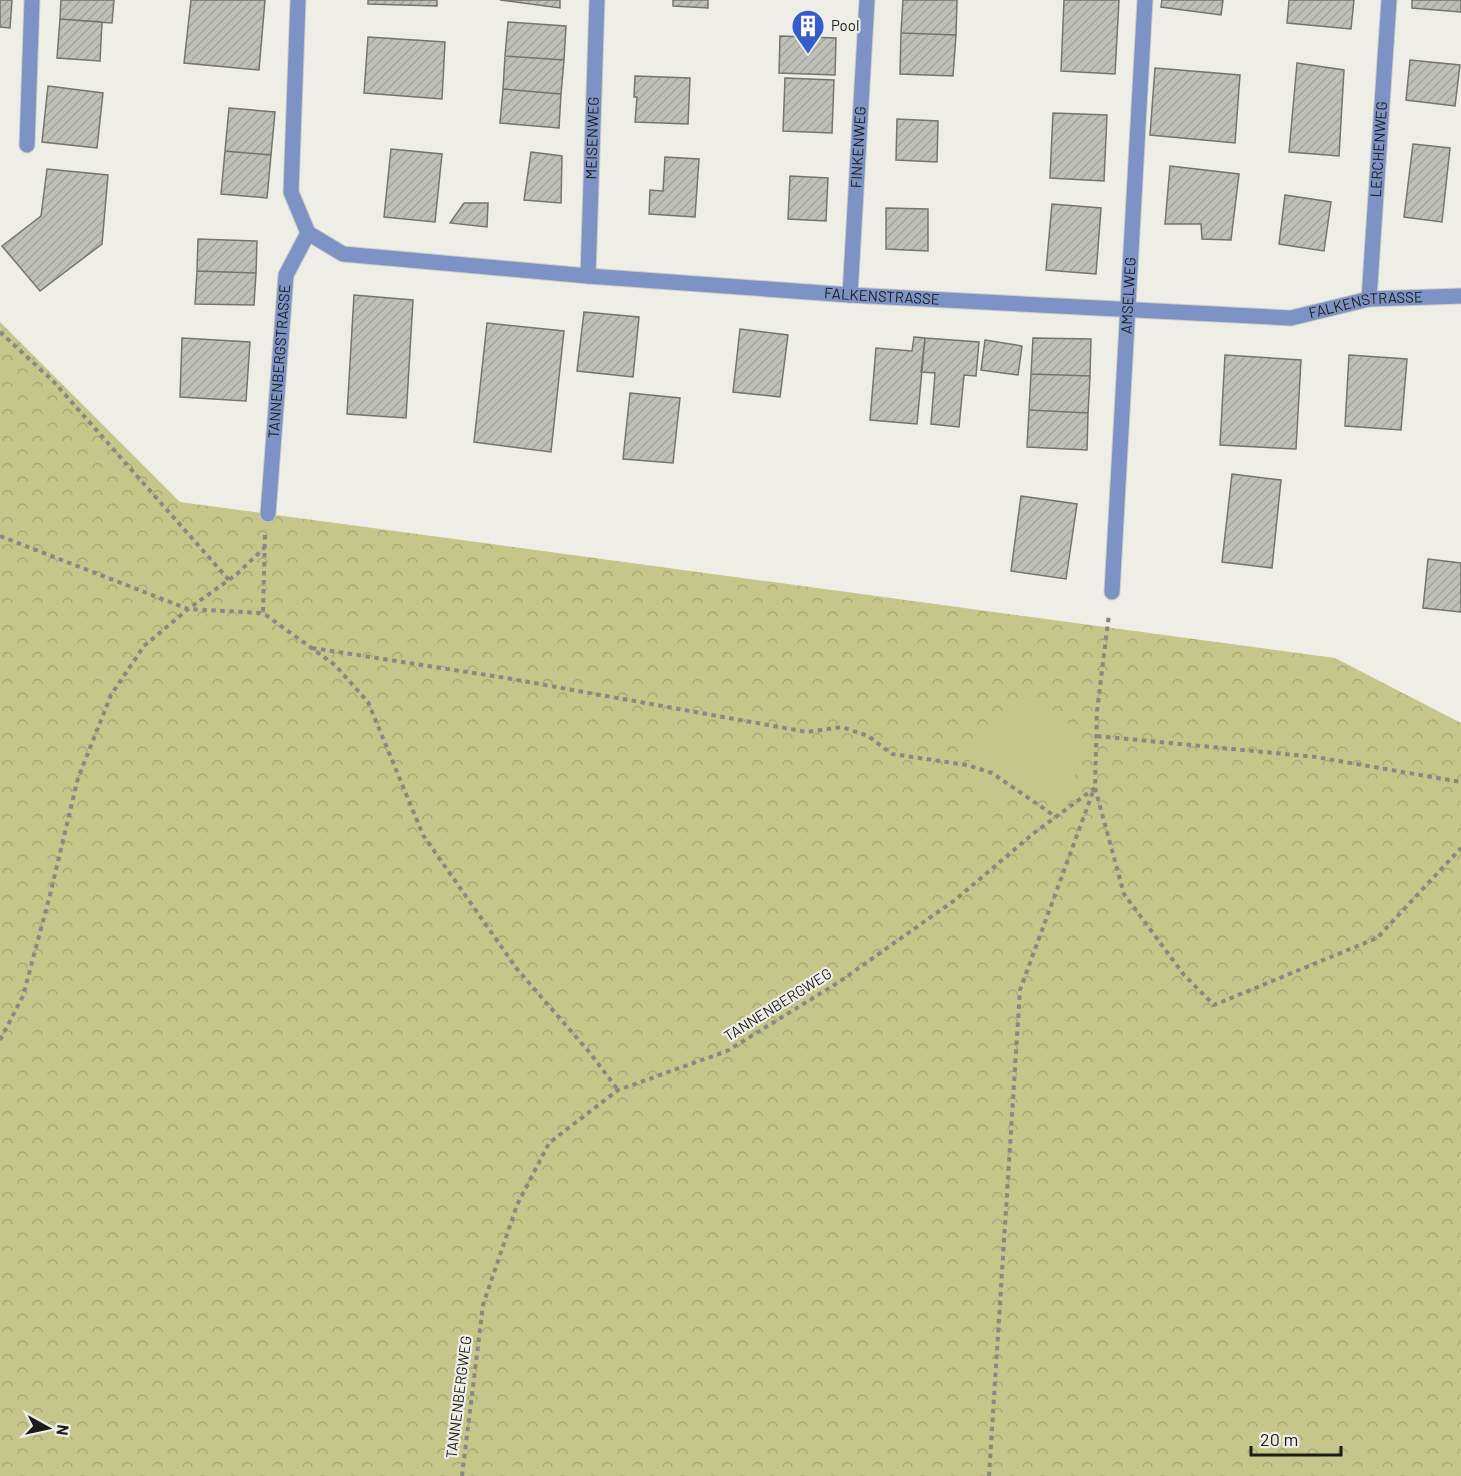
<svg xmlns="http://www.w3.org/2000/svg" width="1461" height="1476" font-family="Barlow,sans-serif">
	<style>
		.forest { fill: url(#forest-crowns) }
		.park { fill: #c5c689 }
		.building { fill: url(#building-hatch); stroke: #75756f; stroke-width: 1.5 }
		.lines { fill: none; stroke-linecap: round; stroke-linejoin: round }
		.service-casing { stroke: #ccccc6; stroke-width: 17 }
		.minor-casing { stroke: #ccccc6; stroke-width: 17 }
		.path { stroke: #888884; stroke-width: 4; stroke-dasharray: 4.5 4.5; stroke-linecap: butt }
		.service { stroke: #7d93c5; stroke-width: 15 }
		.minor { stroke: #7d93c5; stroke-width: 15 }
		.labels { text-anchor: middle; stroke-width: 4.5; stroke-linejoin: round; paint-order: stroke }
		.poi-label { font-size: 15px; fill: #1c1c1a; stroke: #eeeee7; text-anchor: start }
		.street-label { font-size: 15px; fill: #1c1c1a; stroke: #eeeee7 }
	</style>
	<defs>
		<pattern id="forest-crowns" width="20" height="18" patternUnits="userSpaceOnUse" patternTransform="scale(1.5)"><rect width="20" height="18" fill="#c5c689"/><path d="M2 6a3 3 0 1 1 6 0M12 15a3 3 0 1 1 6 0" fill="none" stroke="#a9aa76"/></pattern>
		<pattern id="building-hatch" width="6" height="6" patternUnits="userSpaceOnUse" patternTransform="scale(1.5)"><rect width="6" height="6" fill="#c0c0ba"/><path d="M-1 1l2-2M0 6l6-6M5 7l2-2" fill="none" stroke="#a4a49f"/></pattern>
	</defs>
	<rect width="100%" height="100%" fill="#eeeee7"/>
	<path class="forest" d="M0,322L180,502L1335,658L1461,723V1476H0Z"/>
	<path class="park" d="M1039,697L1081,735L1073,787L1062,801L995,793L969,781L967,765L1001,713Z"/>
	<path class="building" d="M0,0H12L10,28L0,27Z
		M61,0H114L112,23L60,19Z
		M191,0H265L259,70L184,63Z
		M368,0H437V6L368,4Z
		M500,0H560V8Z
		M673,0H708V8L673,6Z
		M903,0H957L956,35L901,33Z
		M1064,0H1119L1115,74L1061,71Z
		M1162,0H1223L1221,15L1161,7Z
		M1289,0H1354L1351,29L1287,23Z
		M1412,0H1461V12L1412,8Z
		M60,19L102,22L100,61L57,58Z
		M508,22L566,26L564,60L505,56Z
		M901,33L956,35L953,76L900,74Z
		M780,36L836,38L835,75L779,73Z
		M368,37L445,42L442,99L364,93Z
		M505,56L564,60L561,94L503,89Z
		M1410,60L1460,65L1455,106L1406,100Z
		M1297,63L1344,70L1339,156L1289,152Z
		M1155,68L1240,75L1235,143L1150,135Z
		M635,76L690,78L688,124L635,122L637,97H634Z
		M785,78L834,80L832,133L783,131Z
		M48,86L103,93L97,148L42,142Z
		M503,89L561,94L559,128L500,123Z
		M229,108L275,112L271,155L225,151Z
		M1053,113L1107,115L1104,181L1050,178Z
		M897,119L938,121L937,162L896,160Z
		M1413,144L1450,148L1442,222L1404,217Z
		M391,149L442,154L435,222L384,217Z
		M225,151L271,155L267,198L221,194Z
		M531,152L562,156L561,203L524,200Z
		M665,157L699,159L695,217L649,214L650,190L663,191Z
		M1170,166L1239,174L1231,240L1202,239L1201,224H1165Z
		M47,169L108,175L102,244L40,291L2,246L41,216Z
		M790,176L828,178L826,221L788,219Z
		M1285,195L1331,202L1324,251L1279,244Z
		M464,203H488L487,227L450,223Z
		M1052,204L1101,208L1096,274L1046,270Z
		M886,208L928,209V251L886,249Z
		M198,239L257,241L256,273L197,271Z
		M197,271L256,273L254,305L195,304Z
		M354,295L413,300L406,418L347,414Z
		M584,312L639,317L633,377L577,371Z
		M487,323L564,331L551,452L474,442Z
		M740,329L788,335L780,397L733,392Z
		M914,337L925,338L917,424L870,420L876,348L912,351Z
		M182,338L250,342L246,401L180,397Z
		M925,338L979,342L976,376L964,375L959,427L931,424L935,373L921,372Z
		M1033,338L1091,339L1090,376L1031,374Z
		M985,340L1022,346L1018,375L981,370Z
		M1225,355L1301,360L1296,449L1220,445Z
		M1349,355L1407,359L1401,430L1345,426Z
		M1031,374L1090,376L1088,413L1029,410Z
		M630,393L680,398L673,463L623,459Z
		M1029,410L1088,413L1087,450L1027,447Z
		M1232,474L1281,480L1272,568L1222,562Z
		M1021,496L1077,504L1066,579L1011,571Z
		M1428,559L1461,563V612L1423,608Z"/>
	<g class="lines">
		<g class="service-casing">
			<g id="service">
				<path d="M27,145L32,0"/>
				<path id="s1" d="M268,514L286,275L308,233"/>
			</g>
		</g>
		<g class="minor-casing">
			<g id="minor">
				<path id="s2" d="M298,0L291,192L308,233L343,254L588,276L850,295L1291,318L1369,299L1461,296"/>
				<path id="s3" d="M588,276L597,0"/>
				<path id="s4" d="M850,295L867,0"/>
				<path id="s5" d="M1369,299L1389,0"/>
				<path id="s6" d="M1112,592L1145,0"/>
			</g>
		</g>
		<path class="path" d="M0,332L53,381L229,580
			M265,535L263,613L335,665L368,702L423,835L517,969L590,1053L618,1090
			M0,536L188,609L263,613
			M312,648L506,678L807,732L842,727L868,736L892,754L967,765L992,773L1056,817
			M1097,736L1316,757L1461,782
			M1095,788L1124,894L1184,975L1214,1005L1377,938L1461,848
			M0,1040L23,996L50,895L78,778L111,695L144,646L188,609L237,574L264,548
			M462,1476L483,1305L517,1205L549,1143L618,1090L727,1051L839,982L955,900L1034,833L1095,788L1097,711L1109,614
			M989,1476L1020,990L1094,789"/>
		<use href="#service" class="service"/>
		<use href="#minor" class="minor"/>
	</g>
	<defs>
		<g id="building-pin" transform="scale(1.725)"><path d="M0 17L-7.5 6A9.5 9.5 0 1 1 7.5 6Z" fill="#345ccc" stroke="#eeeee7"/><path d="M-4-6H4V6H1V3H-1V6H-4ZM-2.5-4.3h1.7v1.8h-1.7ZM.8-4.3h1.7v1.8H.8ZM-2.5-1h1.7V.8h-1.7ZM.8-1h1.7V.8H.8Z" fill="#fff"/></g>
	</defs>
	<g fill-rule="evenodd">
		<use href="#building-pin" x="808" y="26"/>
	</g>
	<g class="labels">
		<g class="poi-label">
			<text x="831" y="31">Pool</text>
		</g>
		<g class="street-label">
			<text dy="5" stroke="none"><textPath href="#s3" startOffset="138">MEISENWEG</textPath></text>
			<text dy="5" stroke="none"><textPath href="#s4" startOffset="148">FINKENWEG</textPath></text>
			<text dy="5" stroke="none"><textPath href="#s5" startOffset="150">LERCHENWEG</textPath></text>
			<text dy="5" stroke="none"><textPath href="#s2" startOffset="818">FALKENSTRASSE</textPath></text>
			<text dy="5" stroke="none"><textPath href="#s6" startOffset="297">AMSELWEG</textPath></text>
			<text dy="5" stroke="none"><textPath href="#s2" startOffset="1304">FALKENSTRASSE</textPath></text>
			<text dy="5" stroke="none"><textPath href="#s1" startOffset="153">TANNENBERGSTRASSE</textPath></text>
			<text transform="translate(778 1005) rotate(-32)" y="5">TANNENBERGWEG</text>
			<text transform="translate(459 1397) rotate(-83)" y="5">TANNENBERGWEG</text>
		</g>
	</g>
	<g transform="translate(48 1428) rotate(98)" stroke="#eeeee7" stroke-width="4.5" paint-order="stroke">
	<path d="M0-4.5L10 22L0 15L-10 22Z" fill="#1c1c1a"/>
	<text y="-9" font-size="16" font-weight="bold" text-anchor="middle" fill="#1c1c1a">N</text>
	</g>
	<path d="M1251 1446v9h90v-9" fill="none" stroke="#1c1c1a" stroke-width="3"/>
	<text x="1260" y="1446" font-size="18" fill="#1c1c1a" stroke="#eeeee7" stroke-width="4.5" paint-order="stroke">20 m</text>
</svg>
